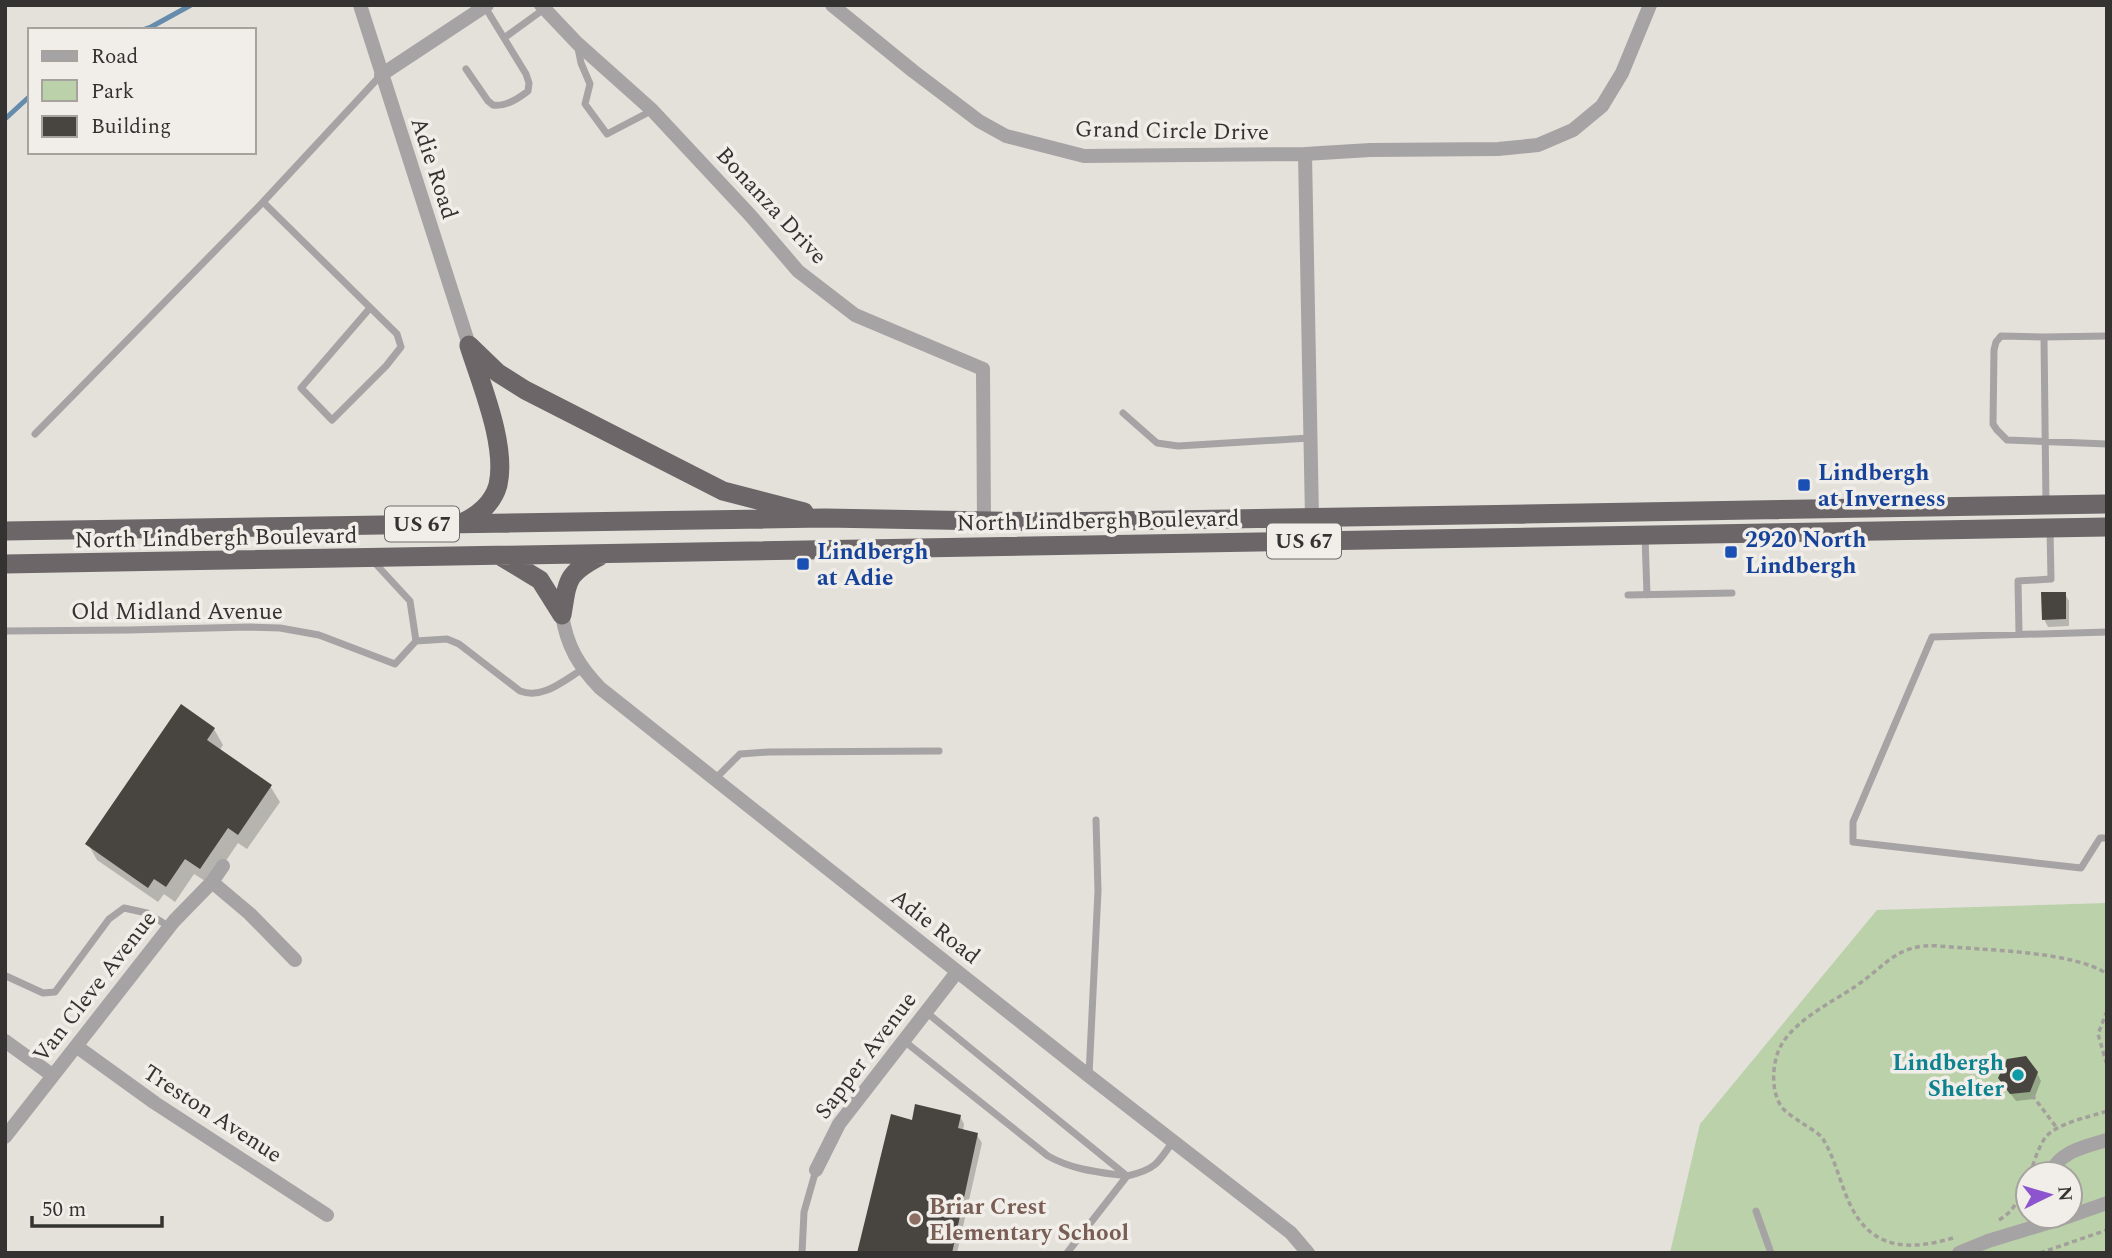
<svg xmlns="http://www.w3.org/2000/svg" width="2112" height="1258" font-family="Spectral,serif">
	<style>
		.green { fill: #bad1a9; fill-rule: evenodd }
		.shadow { fill: #0003 }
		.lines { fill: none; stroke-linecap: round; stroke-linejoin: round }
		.stream { stroke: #658cac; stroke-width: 5 }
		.building { fill: #484440 }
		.path { stroke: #a3a09c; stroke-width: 3.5; stroke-dasharray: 5 3.5; stroke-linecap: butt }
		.service { stroke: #a6a3a4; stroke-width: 7 }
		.minor { stroke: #a6a3a4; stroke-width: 14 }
		.trunk { stroke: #6c6668; stroke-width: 19 }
		.transit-dot { fill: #1a4fb4; stroke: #f1eee9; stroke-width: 2.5 }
		.culture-dot { fill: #0f9aa8; stroke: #f1eee9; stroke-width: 2.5 }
		.education-dot { fill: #8d6e63; stroke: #f1eee9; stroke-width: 2.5 }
		.labels { text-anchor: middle; stroke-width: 7; stroke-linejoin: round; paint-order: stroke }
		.shield { fill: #f1eee9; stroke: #6d6b68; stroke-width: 2 }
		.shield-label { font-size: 21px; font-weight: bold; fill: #353331 }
		.street-label { font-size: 23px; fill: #353331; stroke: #f1eee9 }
		.transit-label { font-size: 23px; font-weight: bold; fill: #164399; stroke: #f1eee9; text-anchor: start }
		.culture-label { font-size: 23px; font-weight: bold; fill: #0d838f; stroke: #f1eee9; text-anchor: end }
		.education-label { font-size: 23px; font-weight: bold; fill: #785e54; stroke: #f1eee9; text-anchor: start }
	</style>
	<rect width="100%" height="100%" fill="#e4e1db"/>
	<path class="green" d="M2107,903V1253H1670L1700,1124L1877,910ZM2028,1174H2070V1216H2028Z"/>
	<path class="shadow" d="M2065,594L2069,601V626L2048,627L2044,619Z
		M214,729L223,745L219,751L270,786L280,802L247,849L238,843L210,884L194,874L175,902L164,894L158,902L97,860L88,844Z
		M2037,1073L2041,1081L2034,1099L2016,1101L2004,1085Z
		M960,1116L964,1124L963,1131L977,1135L982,1143L957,1253H859L914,1123Z"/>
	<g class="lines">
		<path class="stream" d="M142,30L151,27L191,5
			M5,119L30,96"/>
	</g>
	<path class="building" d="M2041,592H2066V619L2042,620Z
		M181,704L215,728L207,740L272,785L238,835L228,828L200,869L185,859L166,887L154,879L148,888L85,844Z
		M2026,1056L2038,1072L2030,1092L2010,1094L1998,1078L2007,1059Z
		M915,1104L961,1115L958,1128L978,1133L952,1253H857L891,1114L912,1120Z"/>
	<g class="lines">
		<path class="path" d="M2107,1011L2098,1034L2107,1065
			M2032,1095L2057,1128
			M2030,1174C2034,1162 2038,1148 2045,1138C2056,1123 2090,1117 2107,1111
			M1999,1220C2015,1211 2021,1195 2028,1179
			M1953,1238C1915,1249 1877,1252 1854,1212C1841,1189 1837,1162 1823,1139C1818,1132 1809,1128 1802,1123C1795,1118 1786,1113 1781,1106C1772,1092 1772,1071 1777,1055C1786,1024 1831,1003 1856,986C1887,965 1897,943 1939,946C1980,950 2075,951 2107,974
			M2040,1253L2107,1230"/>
		<path class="service" d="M504,38L544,9
			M578,48L581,63L590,84L585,104L607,134L651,111
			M466,69L488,101L493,105C506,107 518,99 528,91L529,83L526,74L485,7
			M263,202L397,334L401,347L386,366L332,420L301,388L370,308
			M2044,337L2001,336L1996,342L1994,350L1993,424L1997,430L2007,440L2107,444
			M1123,413L1157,443L1178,446L1309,438
			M35,434L263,202L381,75
			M2046,505L2044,337L2107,336
			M1645,536L1647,595
			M374,562L410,601L416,641
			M1628,595L1732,593
			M5,631L129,630L250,627L280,628L319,635L395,664L416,641L447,639L459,644L520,691C543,700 564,680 583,669
			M2107,632L1932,637L1853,822V842L2081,868L2100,838H2107
			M2019,634L2018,581L2051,579L2050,529
			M715,779L740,754L768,752L939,751
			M6,976L43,993L55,992L109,919L124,908L147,913L170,927
			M926,1012L1127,1176C1154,1170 1158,1164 1173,1141
			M903,1040L1048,1156C1073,1170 1098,1172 1126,1176
			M1089,1075L1098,891L1096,820
			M1756,1211L1771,1253
			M802,1253L804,1212L816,1170
			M1067,1253L1127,1176"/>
		<path class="minor" d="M360,5L469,345
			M541,5L577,43L652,110L750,215L798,271L855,315L983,369L984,521
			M832,5L913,71L979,121L1006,136L1084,156L1305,154L1370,150L1498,149L1538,145L1573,130L1602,106L1622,73L1650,5
			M381,75L487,5
			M1305,154L1312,518
			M562,615C567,646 578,665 600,688L1089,1076L1291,1233L1308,1253
			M212,882L250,914L295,960
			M5,1041L52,1075
			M76,1046L155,1103L327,1215
			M5,1137L174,921L212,882L223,866
			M816,1170L839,1124L957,972
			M2050,1174C2060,1151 2084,1147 2107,1140
			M2070,1216L2107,1203
			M1959,1253L1988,1241L2070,1216"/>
		<path class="trunk" d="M469,345L498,373L525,390L723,491L804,512
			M461,523C478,516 493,503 498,485C507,445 481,384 469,346
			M5,531L825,518L1052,522L2107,504
			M502,557L540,580L562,615
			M5,564L2107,527
			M562,615C568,579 566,574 600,556"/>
	</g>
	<g class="transit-dot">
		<rect x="1797" y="478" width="14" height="14" rx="3.5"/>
		<rect x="1724" y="545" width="14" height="14" rx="3.5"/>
		<rect x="796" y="557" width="14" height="14" rx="3.5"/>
	</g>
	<circle class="culture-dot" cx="2018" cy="1075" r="7"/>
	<circle class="education-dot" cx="915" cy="1219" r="7"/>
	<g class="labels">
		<g class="shield">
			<rect x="385" y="506.5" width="74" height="35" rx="5"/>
			<rect x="1267" y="523.5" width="74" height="35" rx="5"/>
		</g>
		<g class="shield-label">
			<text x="422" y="531">US 67</text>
			<text x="1304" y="548">US 67</text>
		</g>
		<g class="street-label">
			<text transform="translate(1172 130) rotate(1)" y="8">Grand Circle Drive</text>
			<text transform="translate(435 168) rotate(72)" y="8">Adie Road</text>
			<text transform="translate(772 205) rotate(47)" y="8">Bonanza Drive</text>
			<text transform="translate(1098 520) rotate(-1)" y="8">North Lindbergh Boulevard</text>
			<text transform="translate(216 537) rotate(-1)" y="8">North Lindbergh Boulevard</text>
			<text x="177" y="619">Old Midland Avenue</text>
			<text transform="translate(936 926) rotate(38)" y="8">Adie Road</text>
			<text transform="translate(94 986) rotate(-52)" y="8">Van Cleve Avenue</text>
			<text transform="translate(865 1055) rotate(-53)" y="8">Sapper Avenue</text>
			<text transform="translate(213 1113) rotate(33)" y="8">Treston Avenue</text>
		</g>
		<g class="transit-label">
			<text x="1818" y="480">Lindbergh<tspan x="1818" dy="26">at Inverness</tspan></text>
			<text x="1745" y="547">2920 North<tspan x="1745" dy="26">Lindbergh</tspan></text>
			<text x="817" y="559">Lindbergh<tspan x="817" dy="26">at Adie</tspan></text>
		</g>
		<g class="culture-label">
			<text x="2004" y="1070">Lindbergh<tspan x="2004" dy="26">Shelter</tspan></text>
		</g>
		<g class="education-label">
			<text x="929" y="1214">Briar Crest<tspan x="929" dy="26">Elementary School</tspan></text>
		</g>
	</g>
	<rect width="2112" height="1258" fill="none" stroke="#353331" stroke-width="14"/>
	<rect x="28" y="28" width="228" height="126" fill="#f1eee9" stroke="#a6a39f" stroke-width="2"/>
	<rect x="42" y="51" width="35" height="10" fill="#a6a3a4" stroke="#a6a39f" stroke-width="2"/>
	<text x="91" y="63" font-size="21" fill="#353331">Road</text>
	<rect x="42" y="80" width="35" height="21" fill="#bad1a9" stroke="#a6a39f" stroke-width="2"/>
	<text x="91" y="98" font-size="21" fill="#353331">Park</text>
	<rect x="42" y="116" width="35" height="21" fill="#484440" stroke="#a6a39f" stroke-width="2"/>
	<text x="91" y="133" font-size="21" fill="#353331">Building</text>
	<g transform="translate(2049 1195) rotate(85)"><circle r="33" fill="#f1eee9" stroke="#a6a39f" stroke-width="2"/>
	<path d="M0-5L12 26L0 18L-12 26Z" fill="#8d55cd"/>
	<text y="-10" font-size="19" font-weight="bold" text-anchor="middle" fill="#353331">N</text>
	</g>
	<path d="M32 1216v10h130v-10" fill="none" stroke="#353331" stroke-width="3.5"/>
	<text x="42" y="1216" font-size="21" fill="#353331" stroke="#f1eee9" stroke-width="5" paint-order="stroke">50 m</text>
</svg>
